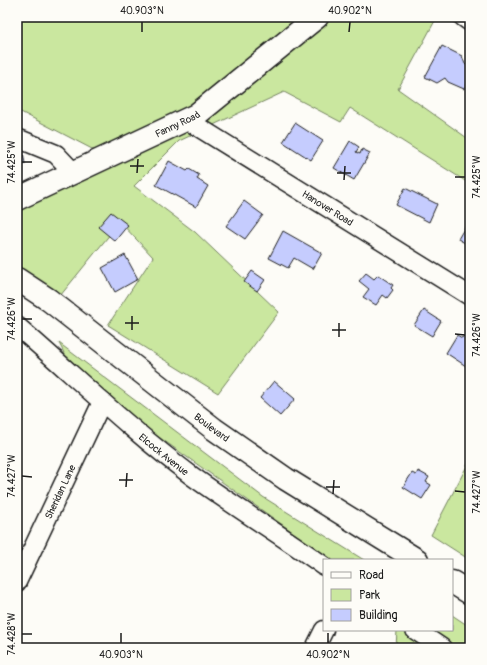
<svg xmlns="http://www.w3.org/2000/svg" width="487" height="665" font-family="Pangolin,sans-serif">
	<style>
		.green { fill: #cae79f; stroke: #73825e }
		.building { fill: #c5ccfe; stroke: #1c1c1c }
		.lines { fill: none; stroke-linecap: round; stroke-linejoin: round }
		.minor-casing { stroke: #1c1c1c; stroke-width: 21 }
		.major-casing { stroke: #1c1c1c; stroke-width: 25 }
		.minor { stroke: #fdfcf7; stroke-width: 18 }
		.major { stroke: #fdfcf7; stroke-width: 22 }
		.ticks { fill: none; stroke: #1c1c1c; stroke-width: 1.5 }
		.labels { text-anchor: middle; stroke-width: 3.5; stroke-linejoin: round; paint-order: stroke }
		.street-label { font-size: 10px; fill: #1c1c1c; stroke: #fdfcf7 }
		.neatline { fill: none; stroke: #1c1c1c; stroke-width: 1.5 }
		.ticks-label { font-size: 10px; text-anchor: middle; fill: #1c1c1c }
	</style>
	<rect width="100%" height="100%" fill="#fdfcf7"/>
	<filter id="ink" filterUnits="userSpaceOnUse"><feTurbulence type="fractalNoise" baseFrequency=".025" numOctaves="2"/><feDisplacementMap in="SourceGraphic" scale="8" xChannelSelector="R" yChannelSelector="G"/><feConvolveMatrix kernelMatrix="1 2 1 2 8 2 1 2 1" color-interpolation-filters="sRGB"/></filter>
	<g filter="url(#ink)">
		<path class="green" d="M17,17H96L98,19L103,17H437L398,89L470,140V184L350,108L341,122L284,92L179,141L134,186L195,232L279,312L218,393L108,325L153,257L120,222L60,296L17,269V210L119,163L17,110Z
			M59,343L263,497L364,560H332L77,379Z
			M470,460V560L431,535Z
			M452,615L470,627V648H396L397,630H452Z"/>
		<path class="building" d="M442,46L462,56L465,64L470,69V80L464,89L448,82L445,78L437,83L425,77Z
			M295,123L323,141L311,160L283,142Z
			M350,141L359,147L356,152L360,154L362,149L370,153L354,180L334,168Z
			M17,145H22L25,164L17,166Z
			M169,161L187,171L189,169L199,175L197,179L208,186L196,207L156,185Z
			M405,188L437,204L429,222L396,205Z
			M244,201L263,215L245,239L226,226Z
			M111,212L128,225L115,241L98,227Z
			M468,222L470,223V246L458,239Z
			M283,231L322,253L313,269L294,258L288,268L269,258Z
			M125,255L138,279L115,292L102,268Z
			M252,271L265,280L257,291L244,282Z
			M366,273L374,279L378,275L393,285L391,288L393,290L387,298L383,295L376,305L363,297L369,289L359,281Z
			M424,310L441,321L432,336L414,325Z
			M457,335L462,338L464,336L470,340V363L469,362L466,366L446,353Z
			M274,381L295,399L280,416L260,398Z
			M418,471L429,477L426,482L431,485L422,499L403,487L412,473L416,475Z"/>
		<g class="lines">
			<g class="minor-casing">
				<g id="minor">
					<path d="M463,17L470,22"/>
					<path id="s1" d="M187,120L470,296"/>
					<path d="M17,138L56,154L74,173"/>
					<path id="s2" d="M17,326C75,376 130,430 192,476C235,507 281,535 324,566"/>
					<path id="s3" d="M17,582L102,402"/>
					<path d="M415,630L442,648"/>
					<path d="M315,648L324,630"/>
				</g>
			</g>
			<g class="major-casing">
				<g id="major">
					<path id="s4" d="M17,199L196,115L317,17"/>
					<path id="s5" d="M17,279L49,300L214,429L286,479L417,560"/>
					<path d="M452,582L470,593"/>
				</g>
			</g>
			<use href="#minor" class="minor"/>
			<use href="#major" class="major"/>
		</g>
	</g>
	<path class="ticks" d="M142,32V22M349,32L350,22M22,162H32M130,166H144M137,173L138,159M337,173H351M455,177H465M344,180L345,166M22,319H32M125,323H139M132,330V316M332,330H346M455,334L465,335M339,337V323M22,476L32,477M119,480H133M126,487L127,473M326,487H340M455,491L465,492M333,494L334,480M22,634H32M121,643V633M328,643V633"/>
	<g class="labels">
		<g class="street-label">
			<text dy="4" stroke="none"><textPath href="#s4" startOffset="177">Fanny Road</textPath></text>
			<text dy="4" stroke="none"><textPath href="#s1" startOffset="166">Hanover Road</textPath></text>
			<text dy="4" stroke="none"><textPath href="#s5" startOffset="245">Boulevard</textPath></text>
			<text dy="4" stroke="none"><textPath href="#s2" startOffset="195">Elcock Avenue</textPath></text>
			<text dy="4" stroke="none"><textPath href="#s3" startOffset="100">Sheridan Lane</textPath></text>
		</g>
	</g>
	<rect width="487" height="665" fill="none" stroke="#fdfcf7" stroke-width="44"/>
	<rect x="323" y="559" width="130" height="72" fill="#fdfcf7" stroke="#a3a29f"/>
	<rect x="331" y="572" width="20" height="6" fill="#fdfcf7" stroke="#a3a29f"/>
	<text x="359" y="579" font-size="12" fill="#1c1c1c">Road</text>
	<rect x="331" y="589" width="20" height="12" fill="#cae79f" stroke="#a3a29f"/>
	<text x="359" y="599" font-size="12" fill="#1c1c1c">Park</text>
	<rect x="331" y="609" width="20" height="12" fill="#c5ccfe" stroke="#a3a29f"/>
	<text x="359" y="619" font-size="12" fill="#1c1c1c">Building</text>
	<rect x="22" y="22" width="443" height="621" class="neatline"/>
	<g class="ticks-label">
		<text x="142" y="14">40.903°N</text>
		<text x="350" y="14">40.902°N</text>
		<text transform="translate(11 162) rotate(-90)" y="4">74.425°W</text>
		<text transform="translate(476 177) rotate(-90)" y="4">74.425°W</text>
		<text transform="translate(11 319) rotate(-90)" y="4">74.426°W</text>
		<text transform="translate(476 335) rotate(-90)" y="4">74.426°W</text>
		<text transform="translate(11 476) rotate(-90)" y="4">74.427°W</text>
		<text transform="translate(476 492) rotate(-90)" y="4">74.427°W</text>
		<text transform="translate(11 634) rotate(-90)" y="4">74.428°W</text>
		<text x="121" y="658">40.903°N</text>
		<text x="328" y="658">40.902°N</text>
	</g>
</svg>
